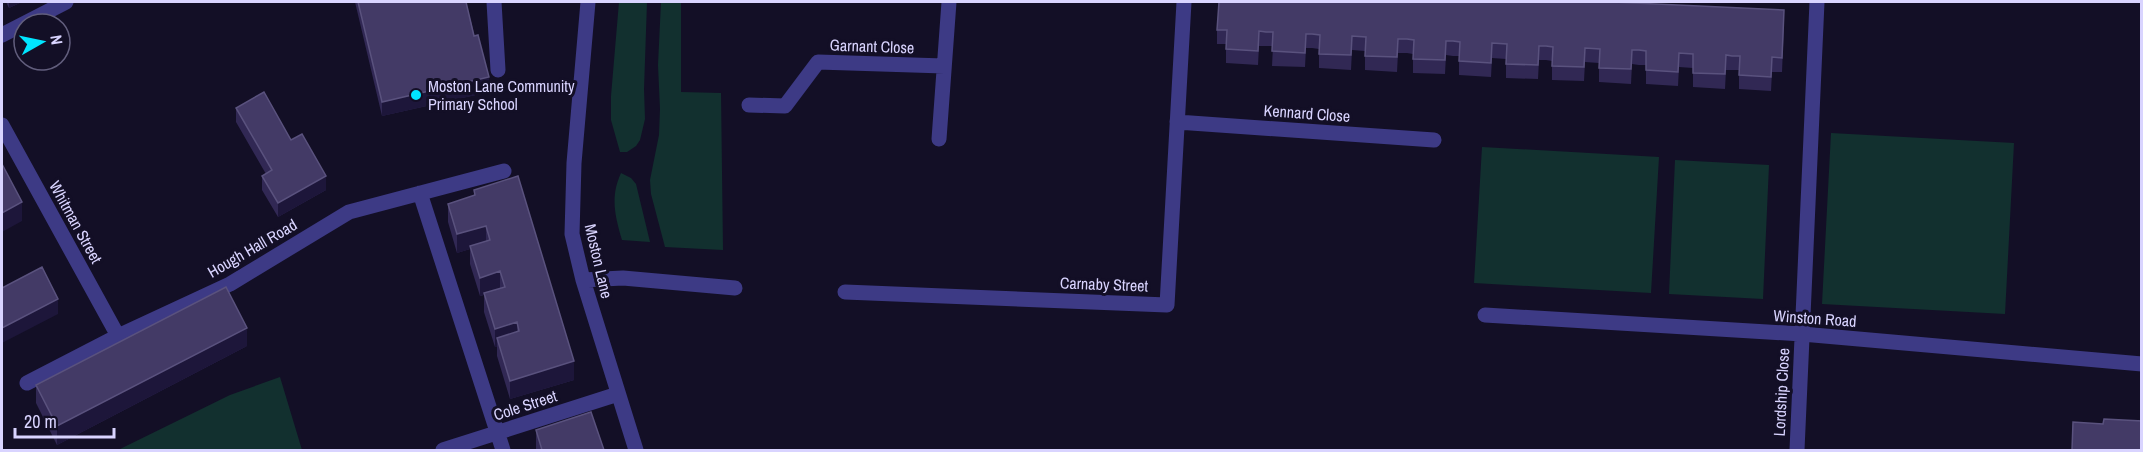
<svg xmlns="http://www.w3.org/2000/svg" width="2143" height="452" font-family="'Archivo Narrow',sans-serif">
	<style>
		.green { fill: #12302f }
		.lines { fill: none; stroke-linecap: round; stroke-linejoin: round }
		.minor { stroke: #3d3a85; stroke-width: 15 }
		.wall { fill: #312854 }
		.shaded-wall { fill: #1d163a }
		.building { fill: #433a66; stroke: #5a527e; stroke-width: 1.5 }
		.poi-dot { fill: #00e5ff; stroke: #130f26; stroke-width: 2 }
		.labels { text-anchor: middle; stroke-width: 6; stroke-linejoin: round; paint-order: stroke }
		.street-label { font-size: 16px; fill: #d9d4ff; stroke: #130f26 }
		.poi-label { font-size: 16px; fill: #d9d4ff; stroke: #130f26; text-anchor: start }
	</style>
	<rect width="100%" height="100%" fill="#130f26"/>
	<path class="green" d="M619,2H647L644,89L645,119L640,140L636,146L627,152H620L611,120V96Z
		M661,2H681V92L721,93L723,250L665,247L651,194L650,180L659,135L660,109L658,65Z
		M1831,133L2014,143L2005,314L1822,304Z
		M1482,147L1659,157L1651,293L1474,283Z
		M1675,160L1769,165L1763,299L1669,294Z
		M621,173L631,178L636,184L650,242L622,240C615,216 610,197 621,173Z
		M280,377L302,450H118L230,395Z"/>
	<g class="lines">
		<path class="minor" d="M494,2L498,70
			M588,2L574,163L572,234L583,280L636,450
			M2,35L66,2
			M749,105L785,106L818,62L944,66
			M1177,122L1434,140
			M2,125L118,336
			M939,139L949,2
			M420,193L503,450
			M583,280L623,278L735,288
			M845,292L1167,305L1184,2
			M1485,315L1802,334L2142,364
			M27,383L118,336L230,284L349,212L504,171
			M443,450L618,394
			M1797,450L1817,2"/>
	</g>
	<path class="wall" d="M6,2H22L9,8Z
		M355,2H466L489,92L382,116Z
		M1784,24L1782,72H1772L1771,91L1739,89V70H1726L1725,89L1693,87V68L1679,67L1678,86L1646,84V65H1639L1632,64L1631,84L1599,82V63L1585,62L1584,81L1552,80V61L1546,60H1539L1538,79L1506,78V59L1492,58L1491,77L1459,75V56H1453L1446,55L1445,74L1413,73V54L1407,53H1398L1397,72L1365,70V51L1352,50L1351,70L1319,68V49L1312,48H1306L1305,67L1272,66L1273,46H1259L1258,65L1226,63V44H1217V30Z
		M236,108L291,140L326,190L278,217L262,190V176L266,174L236,122Z
		M474,190L574,380L510,399L497,356V347H495L484,312V295L480,296L470,264V249L457,253L448,222V204L474,196Z
		M247,346L57,445L36,403V385Z
		M536,430L604,450H536Z"/>
	<path class="shaded-wall" d="M9,2H22L9,8Z
		M489,77V92L382,116V102Z
		M326,176V190L278,217V203Z
		M22,202V221L2,232V213Z
		M486,226V244L470,246V249L457,253V234Z
		M500,271V290L480,296V278Z
		M58,299V314L2,343V328Z
		M517,322V340L497,338V347H495V329Z
		M247,328V346L57,445V426Z
		M574,361V380L510,399V381Z"/>
	<path class="building" d="M358,2H466L474,36L478,35L489,77L382,102Z
		M1219,2H1613L1784,10L1782,58L1772,57L1771,77L1739,75L1740,56H1732L1726,55L1725,74L1693,73V54L1679,53L1678,72L1646,70V51L1639,50H1632L1631,69L1599,68L1600,49L1585,48L1584,67L1552,66L1553,47L1546,46H1539L1538,65L1506,64L1507,44L1492,43L1491,63L1459,61L1460,42L1453,41H1446L1445,60L1413,59L1414,40L1407,39H1398L1397,57L1365,56L1366,37L1352,36L1351,55L1319,54L1320,35L1312,34H1306L1305,53L1272,51L1273,32H1266L1259,31L1258,51L1226,49L1227,30H1217Z
		M264,92L291,140L302,134L326,176L278,203L262,176L272,170L236,108Z
		M2,164L22,202L2,213Z
		M518,176L574,361L510,381L497,338L519,331L517,322L495,329L484,293L505,287L500,271L480,278L470,246L490,240L486,226L457,234L448,204L475,195L474,190Z
		M42,267L58,299L2,328V288Z
		M226,287L247,328L57,426L36,385Z
		M591,412L604,450H542L536,430Z
		M2104,419L2142,421V450H2072L2073,422L2103,424Z"/>
	<circle class="poi-dot" cx="416" cy="95" r="6"/>
	<g class="labels">
		<g class="street-label">
			<text transform="translate(872 46) rotate(2)" y="6">Garnant Close</text>
			<text transform="translate(1307 113) rotate(4)" y="6">Kennard Close</text>
			<text transform="translate(76 222) rotate(61)" y="6">Whitman Street</text>
			<text transform="translate(252 248) rotate(-30)" y="6">Hough Hall Road</text>
			<text transform="translate(599 261) rotate(77)" y="6">Moston Lane</text>
			<text transform="translate(1104 284) rotate(2)" y="6">Carnaby Street</text>
			<text transform="translate(1815 318) rotate(4)" y="6">Winston Road</text>
			<text transform="translate(1781 392) rotate(-87)" y="6">Lordship Close</text>
			<text transform="translate(525 405) rotate(-18)" y="6">Cole Street</text>
		</g>
		<g class="poi-label">
			<text x="428" y="92">Moston Lane Community<tspan x="428" dy="18">Primary School</tspan></text>
		</g>
	</g>
	<rect width="2143" height="452" fill="none" stroke="#d9d4ff" stroke-width="6"/>
	<g transform="translate(42 42) rotate(81)"><circle r="28" fill="#130f26" stroke="#625e7d" stroke-width="1.5"/>
	<path d="M0-4.5L10 22L0 15L-10 22Z" fill="#00e5ff"/>
	<text y="-9" font-size="16" font-weight="bold" text-anchor="middle" fill="#d9d4ff">N</text>
	</g>
	<path d="M15 428v9h99v-9" fill="none" stroke="#d9d4ff" stroke-width="3"/>
	<text x="24" y="428" font-size="18" fill="#d9d4ff" stroke="#130f26" stroke-width="4.5" paint-order="stroke">20 m</text>
</svg>
